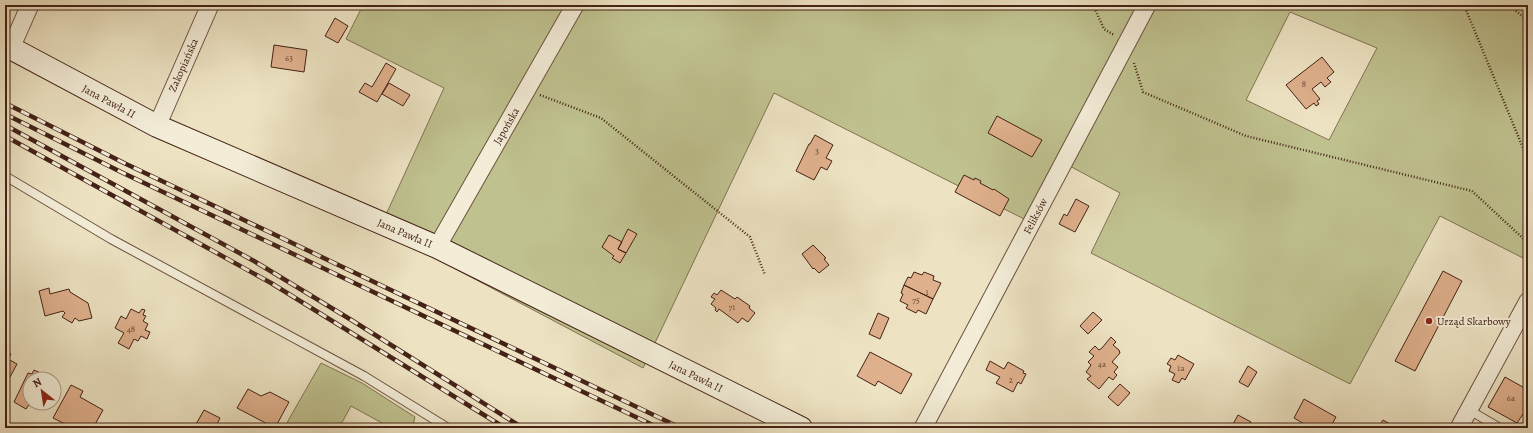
<svg xmlns="http://www.w3.org/2000/svg" width="1533" height="433" font-family="Alegreya,serif">
	<style>
		.green { fill: #bfc18f; stroke: #827252; fill-rule: evenodd }
		.building { fill: #deb08c; stroke: #442216 }
		.lines { fill: none; stroke-linecap: round; stroke-linejoin: round }
		.service-casing { stroke: #6e5241; stroke-width: 10 }
		.minor-casing { stroke: #6e5241; stroke-width: 19 }
		.secondary-casing { stroke: #442216; stroke-width: 24 }
		.path { stroke: #442216; stroke-width: 2.5; stroke-dasharray: 1 2; stroke-linecap: butt }
		.service { stroke: #f3edd8; stroke-width: 8 }
		.minor { stroke: #f3edd8; stroke-width: 17 }
		.secondary { stroke: #f3edd8; stroke-width: 22 }
		.rail-casing { stroke: #442216; stroke-width: 4.5 }
		.rail { stroke: #f3edd8; stroke-width: 3; stroke-dasharray: 9; stroke-linecap: butt }
		.poi-dot { fill: #8f2418; stroke: #f3edd8; stroke-width: 1.5 }
		.labels { text-anchor: middle; stroke-width: 4; stroke-linejoin: round; paint-order: stroke }
		.number-label { font-size: 9px; fill: #6a4634 }
		.street-label { font-size: 11px; fill: #442216; stroke: #f3edd8 }
		.poi-label { font-size: 11px; fill: #442216; stroke: #f3edd8; text-anchor: start }
	</style>
	<rect width="100%" height="100%" fill="#ede3c3"/>
	<filter id="stains"><feTurbulence type="fractalNoise" baseFrequency=".005" numOctaves="4"/><feColorMatrix values="0 0 0 0 .2 0 0 0 0 .09 0 0 0 0 .02 0 0 0 .5 -.17"/></filter>
	<radialGradient id="worn" r=".72"><stop offset=".6" stop-color="#630" stop-opacity="0"/><stop offset="1" stop-color="#630" stop-opacity=".3"/></radialGradient>
	<path class="green" d="M363,5H1528V252L1525,259L1440,216L1350,384L1091,253L1120,193L1066,164L1034,224L774,93L643,368L433,257L378,232L444,88L346,39ZM1290,12L1377,48L1329,140L1246,100Z
		M321,363L362,383L415,417L413,425L418,428H391L351,406L339,428H284Z"/>
	<path class="building" d="M335,18L348,26L338,43L325,36Z
		M274,45L307,50L304,72L271,67Z
		M1322,57L1334,72L1327,78L1331,82L1325,87L1321,82L1312,89L1320,99L1317,101L1319,104L1316,106L1314,103L1306,109L1286,85Z
		M386,63L396,69L377,102L359,92L365,83L372,87Z
		M389,83L410,95L403,106L382,94Z
		M997,116L1042,140L1032,157L988,133Z
		M815,135L833,145L826,158L832,161L827,170L821,167L814,180L796,171L809,144H810Z
		M964,175L974,180L975,178L981,181L980,183L993,190L994,189L1009,199L1000,216L955,192Z
		M1076,199L1089,206L1075,232L1059,224L1064,214L1067,216Z
		M628,229L637,234L626,253L618,249Z
		M609,235L622,242L618,249L626,253L620,263L612,258L614,256L602,247Z
		M813,245L826,258L824,259L829,265L819,273L814,268L813,269L802,254Z
		M1443,271L1462,281L1415,371L1395,361Z
		M914,272L922,275L924,272L934,276L933,280L941,283L933,299L904,285L908,277L911,278Z
		M904,285L933,299L926,314L918,310L916,313L906,308L908,305L900,301L903,294L901,293Z
		M49,288L50,294L69,289L70,292L88,303L92,318L79,321L75,318L72,323L62,317L65,313L63,311L45,316L39,291Z
		M721,290L735,299L737,297L750,306L749,308L755,313L748,322L742,318L738,323L719,309L717,312L715,310L716,308L711,304L715,299L711,297L714,293L717,295Z
		M131,309L139,313L142,309L145,310L143,315L146,316L143,321L148,324L145,330L150,332L147,339L141,336L138,341L134,339L129,349L118,343L124,333L115,328L121,316L126,319Z
		M1093,312L1102,320L1088,334L1080,326Z
		M878,313L889,318L880,339L869,334Z
		M1111,337L1116,342L1113,345L1119,350L1120,353L1112,362L1118,367L1114,372L1117,375L1113,380L1109,377L1099,389L1087,379L1091,376L1086,372L1091,365L1088,362L1094,356L1089,352L1095,346L1099,350L1102,348Z
		M5,350L11,354L8,359L17,364L9,379L5,377Z
		M870,352L912,374L901,394L878,381L875,386L857,376Z
		M1178,355L1194,364L1185,380L1182,378L1179,383L1172,380L1175,374L1169,371L1171,366L1167,364L1171,358L1175,360Z
		M990,361L1004,369L1008,362L1024,371L1023,373L1026,374L1021,384L1018,382L1013,392L996,383L1000,377L986,370Z
		M1248,366L1257,372L1248,387L1239,382Z
		M34,370L49,377L48,379H30V403L26,409L14,402L28,373L32,374Z
		M1505,377L1528,390V417L1523,414L1517,423L1488,407Z
		M1120,384L1130,393L1118,406L1108,397Z
		M71,385L83,391L80,397L103,410L93,428L84,425L82,428L74,426L73,428L53,418Z
		M248,389L261,396L270,392L289,402L275,428L237,408Z
		M1304,399L1336,417L1330,428H1311L1294,418Z
		M204,410L220,418L215,428H199L195,426Z
		M1238,415L1251,422L1248,428H1231Z
		M1383,420L1397,428H1375L1377,425L1379,426Z
		M231,424L238,428H229Z
		M266,424L273,428H263Z
		M341,424L348,428H339Z"/>
	<g class="lines">
		<g class="service-casing">
			<path id="service" d="M5,176L111,239L364,376L448,428
				M1469,410L1500,428"/>
		</g>
		<g class="minor-casing">
			<path id="minor" d="M11,48L30,5
				M157,126L210,5
				M437,247L575,5
				M923,428L1147,5
				M1459,428L1528,301"/>
		</g>
		<g class="secondary-casing">
			<path id="secondary" d="M5,45L157,126L437,247L801,428"/>
		</g>
		<path class="path" d="M1093,5L1104,29L1114,35
			M1464,5L1528,160
			M1509,5L1528,21
			M1134,63L1143,92L1246,136L1472,191L1528,243
			M540,95L601,118L750,237L765,275"/>
		<use href="#service" class="service"/>
		<use href="#minor" class="minor"/>
		<use href="#secondary" class="secondary"/>
		<g class="rail-casing">
			<path id="rail" d="M5,103L124,163L681,428
				M5,114L121,172L659,428
				M5,125L254,261L353,321L523,428
				M5,136L271,283L505,428"/>
		</g>
		<use href="#rail" class="rail"/>
	</g>
	<circle class="poi-dot" cx="1429" cy="321" r="4"/>
	<g class="labels">
		<g class="number-label">
			<text x="289" y="61">63</text>
			<text x="1304" y="87">8</text>
			<text x="817" y="154">3</text>
			<text x="927" y="295">1</text>
			<text x="916" y="303">75</text>
			<text x="732" y="310">71</text>
			<text x="131" y="332">48</text>
			<text x="1102" y="367">4a</text>
			<text x="1181" y="371">1a</text>
			<text x="1011" y="383">2</text>
			<text x="1511" y="401">6a</text>
		</g>
		<g class="street-label">
			<text transform="translate(183 65) rotate(-66)" y="4">Zakopiańska</text>
			<text transform="translate(109 101) rotate(28)" y="4">Jana Pawła II</text>
			<text transform="translate(506 126) rotate(-60)" y="4">Japońska</text>
			<text transform="translate(1035 216) rotate(-62)" y="4">Feliksów</text>
			<text transform="translate(405 233) rotate(23)" y="4">Jana Pawła II</text>
			<text transform="translate(696 376) rotate(26)" y="4">Jana Pawła II</text>
		</g>
		<g class="poi-label">
			<text x="1437" y="325">Urząd Skarbowy</text>
		</g>
	</g>
	<rect width="1533" height="433" fill="none" stroke="#ede3c3" stroke-width="20"/>
	<rect x="6" y="6" width="1521" height="421" fill="none" stroke="#442216" stroke-width="2"/>
	<rect x="10" y="10" width="1513" height="413" fill="none" stroke="#442216"/>
	<g transform="translate(42 391) rotate(330)"><circle r="19" fill="#f3edd8" stroke="#ad9c8a"/>
	<path d="M0-3L7 15L0 10L-7 15Z" fill="#8f2418"/>
	<text y="-6" font-size="11" font-weight="bold" text-anchor="middle" fill="#442216">N</text>
	</g>
	<rect width="100%" height="100%" filter="url(#stains)"/>
	<rect width="100%" height="100%" fill="url(#worn)"/>
</svg>
